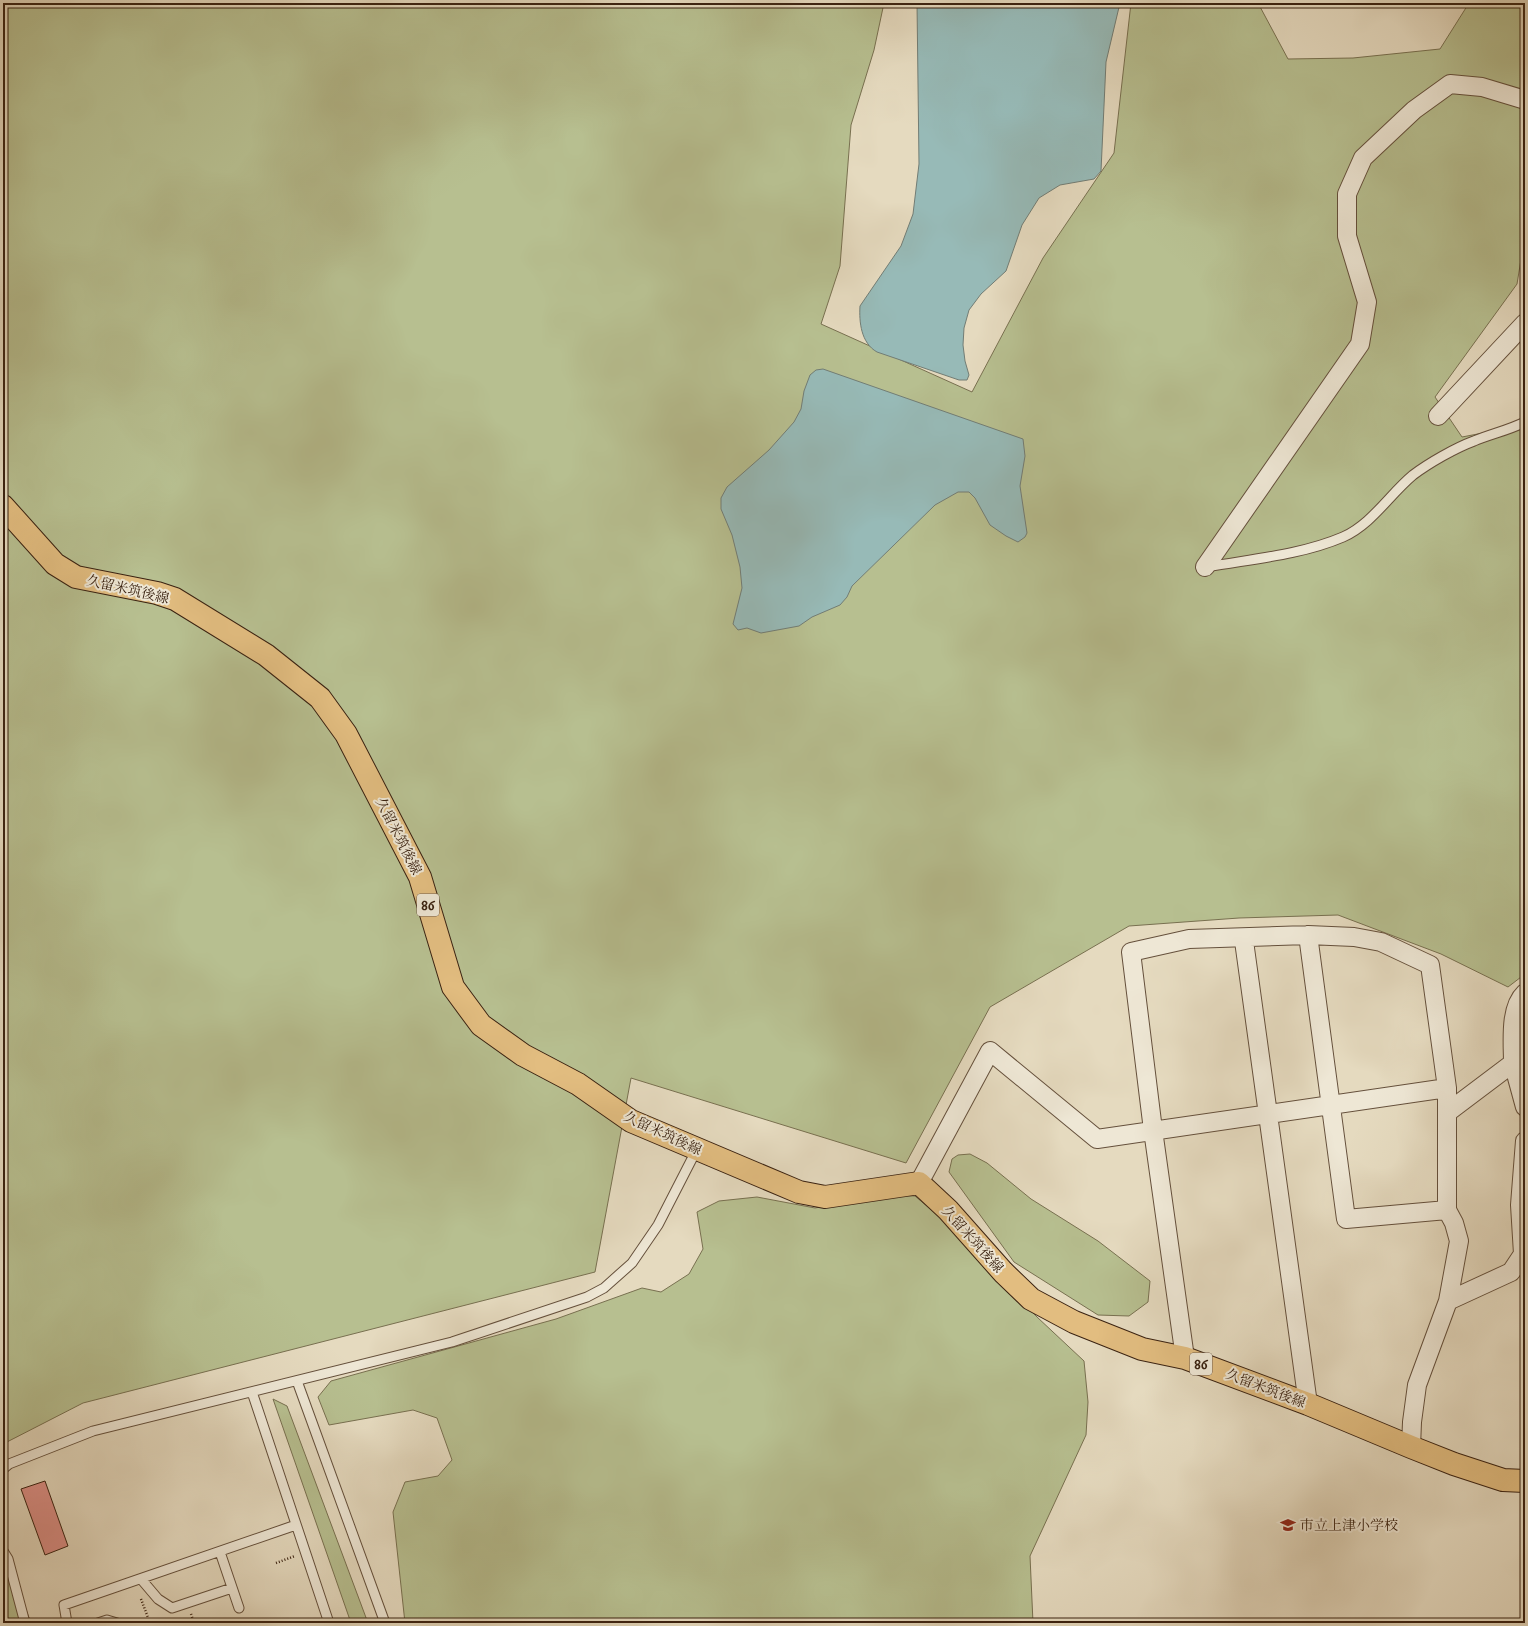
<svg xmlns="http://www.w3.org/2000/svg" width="1528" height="1626" font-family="'IM FELL DW Pica','Noto Serif JP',serif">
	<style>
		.green { fill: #b7bf90; stroke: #787050 }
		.water { fill: #97bab7; stroke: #727d75 }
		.building { fill: #dc8f87; stroke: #3a2211 }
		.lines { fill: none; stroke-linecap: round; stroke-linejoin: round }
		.lane-casing { stroke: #65503c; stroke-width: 11 }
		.street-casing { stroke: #65503c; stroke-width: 20 }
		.primary-casing { stroke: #3a2211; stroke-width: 24 }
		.path { stroke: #3a2211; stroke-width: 2.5; stroke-dasharray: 1 2; stroke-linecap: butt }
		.lane { stroke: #eee7d5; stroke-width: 9 }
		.street { stroke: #eee7d5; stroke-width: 18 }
		.primary { stroke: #e2bd80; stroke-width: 22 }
		.labels { text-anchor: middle; stroke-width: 4; stroke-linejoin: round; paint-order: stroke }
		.shield { fill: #eee7d5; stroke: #705d4c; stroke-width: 1 }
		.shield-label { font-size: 13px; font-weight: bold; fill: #3a2211 }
		.street-label { font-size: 14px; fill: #3a2211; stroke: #eee7d5 }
		.poi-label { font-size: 14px; fill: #3a2211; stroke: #eee7d5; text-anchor: start }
	</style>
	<rect width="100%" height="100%" fill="#e5dabf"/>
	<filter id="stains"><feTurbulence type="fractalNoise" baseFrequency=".005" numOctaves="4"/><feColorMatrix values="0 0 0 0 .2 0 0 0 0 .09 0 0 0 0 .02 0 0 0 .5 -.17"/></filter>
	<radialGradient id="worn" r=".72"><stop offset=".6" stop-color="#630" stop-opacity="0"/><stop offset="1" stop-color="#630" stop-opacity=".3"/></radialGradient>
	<path class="green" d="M3,3H884L874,50L851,125L840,266L821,324L972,392L1043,258L1114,153L1131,3H1258L1288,59L1353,58L1440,49L1469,3H1525V235L1517,284L1435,397L1462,437L1525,425V974L1508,987L1441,954L1338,915L1239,918L1129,926L990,1007L906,1163L631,1078L595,1272L83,1403L3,1444Z
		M970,1154L987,1163L1031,1199L1098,1241L1150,1281L1148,1302L1129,1316L1098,1315L1014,1262L949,1172L952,1159L958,1155Z
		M886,1195L915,1196L948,1224L1037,1317L1084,1361L1088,1402L1086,1435L1030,1556L1033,1623H405L393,1512L405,1482L438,1476L452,1460L437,1418L413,1410L329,1425L318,1397L331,1381L556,1319L642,1288L661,1292L689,1274L703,1249L697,1212L719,1201L757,1197L815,1208Z
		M273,1399L287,1406L368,1623H351Z
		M3,1539L17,1586L31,1623H3Z"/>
	<path class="water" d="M917,3H1120L1106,62L1101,171L1094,179L1060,185L1039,198L1022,225L1006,271L981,294L969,310L964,328L963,345L965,361L969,375L967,380H959L877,352C861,343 859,322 860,306L901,246L913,214L919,164Z
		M823,369L1023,439L1025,456L1020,486L1027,533L1025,537L1018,542L1006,536L990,525L975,498L969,492H958L935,505L852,586L847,597L840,605L812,617L799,626L761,633L747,628L738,630L733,624L742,588L740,567L732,535L721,509V498L727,487L769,450L794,422L801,409L804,391L810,375L816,370Z"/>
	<path class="building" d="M45,1481L68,1546L45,1555L21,1489Z"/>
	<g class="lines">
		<g class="lane-casing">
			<path id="lane" d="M1207,567C1251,559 1301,555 1343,537C1372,524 1389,495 1413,475C1429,463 1455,448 1474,441C1491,434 1509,430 1525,422
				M297,1381L385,1623
				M252,1392L329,1623
				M3,1469L9,1464L93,1431L452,1342L587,1297L604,1288L632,1263L658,1225L697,1149
				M3,1551L8,1559L25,1623
				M220,1552L239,1608
				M141,1579L158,1599L172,1608L232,1588
				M67,1623L64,1605L296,1525
				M98,1623L107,1620L117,1623"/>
		</g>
		<g class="street-casing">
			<path id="street" d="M1438,416L1525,323
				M1205,567L1360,344L1367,302L1347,236V194L1363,158L1414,110L1450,84L1482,87L1525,100
				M1308,935L1346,1219L1447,1210
				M1244,941L1308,1404
				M1513,1063L1525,1107
				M1448,1112L1513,1063C1513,1043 1509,1008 1525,993
				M919,1183L990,1051L1097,1139L1447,1088
				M1448,1301L1511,1272L1523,1254L1520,1205L1525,1141
				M1185,1358L1153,1130L1131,952L1189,939L1308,935L1354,937L1381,942L1430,965L1447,1088V1210L1454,1223L1459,1241L1448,1301L1417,1385L1412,1422L1411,1447"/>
		</g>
		<g class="primary-casing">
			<path id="primary" d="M3,506L55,564L76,577L157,593L175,599L266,655L320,698L346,734L420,877L453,987L481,1025L523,1055L578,1084L631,1121L799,1192L825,1197L919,1183L948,1210L1003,1272L1031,1299L1074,1322L1142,1349L1185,1358L1308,1404L1411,1447L1454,1464L1503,1480L1525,1481"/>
		</g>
		<path class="path" d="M276,1563L295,1556
			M141,1599L150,1623
			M191,1614L194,1623"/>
		<use href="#lane" class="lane"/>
		<use href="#street" class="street"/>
		<use href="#primary" class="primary"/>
	</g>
	<defs>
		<g id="school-bare" transform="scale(1.2)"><path d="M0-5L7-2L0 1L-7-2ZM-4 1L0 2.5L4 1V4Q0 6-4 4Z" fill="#8f2418" stroke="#eee7d5" stroke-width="2.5" paint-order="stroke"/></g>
	</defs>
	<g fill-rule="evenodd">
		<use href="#school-bare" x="1288" y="1525"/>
	</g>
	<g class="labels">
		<g class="shield">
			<rect x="417" y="894" width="22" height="22" rx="3"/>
			<rect x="1190" y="1353" width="22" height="22" rx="3"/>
		</g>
		<g class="shield-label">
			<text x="428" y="910">86</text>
			<text x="1201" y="1369">86</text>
		</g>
		<g class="street-label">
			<text transform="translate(128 589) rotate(13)" y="5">久留米筑後線</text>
			<text transform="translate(399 836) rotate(63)" y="5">久留米筑後線</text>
			<text transform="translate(663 1133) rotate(25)" y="5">久留米筑後線</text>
			<text transform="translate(973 1239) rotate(48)" y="5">久留米筑後線</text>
			<text transform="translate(1266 1388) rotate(21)" y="5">久留米筑後線</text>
		</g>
		<g class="poi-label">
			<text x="1300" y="1530">市立上津小学校</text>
		</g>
	</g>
	<rect width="1528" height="1626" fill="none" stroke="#e5dabf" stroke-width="16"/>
	<rect x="4" y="4" width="1520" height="1618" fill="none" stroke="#3a2211" stroke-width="2"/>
	<rect x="8" y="8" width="1512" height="1610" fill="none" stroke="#3a2211"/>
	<rect width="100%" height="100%" filter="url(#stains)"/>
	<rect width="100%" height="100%" fill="url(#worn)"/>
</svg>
